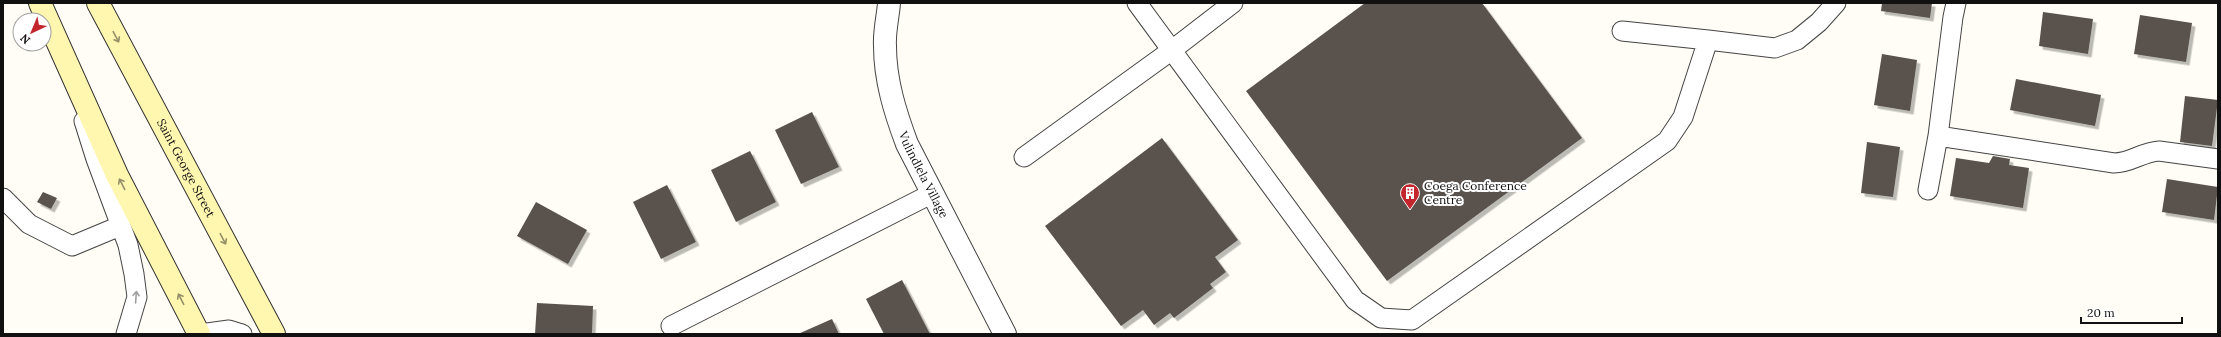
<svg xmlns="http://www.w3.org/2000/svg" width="2221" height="337" font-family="Lora,serif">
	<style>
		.building { fill: #5a524d; filter: url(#shadow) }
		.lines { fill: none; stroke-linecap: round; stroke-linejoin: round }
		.service-casing { stroke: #444; stroke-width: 21 }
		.minor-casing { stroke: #444; stroke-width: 24 }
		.secondary-casing { stroke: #333; stroke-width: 24 }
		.service { stroke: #fff; stroke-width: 19 }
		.minor { stroke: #fff; stroke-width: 22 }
		.secondary { stroke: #fff6b0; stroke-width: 22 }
		.oneway { stroke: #948f68 }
		.oneway2 { stroke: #a0a0a0 }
		.labels { text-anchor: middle; stroke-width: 4; stroke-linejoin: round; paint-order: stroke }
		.street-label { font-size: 12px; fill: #111; stroke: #fff }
		.poi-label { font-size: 12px; fill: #111; stroke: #fff; text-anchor: start }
	</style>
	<defs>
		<filter id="shadow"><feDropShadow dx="3.5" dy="3.5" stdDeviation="0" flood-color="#0004"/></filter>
	</defs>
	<rect width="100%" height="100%" fill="#fffdf5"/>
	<path class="building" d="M1365,3H1482L1582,138L1387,281L1246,91Z
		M1882,3H1932L1930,18L1881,11Z
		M2043,12L2093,19L2088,54L2039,46Z
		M2140,15L2192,23L2186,62L2134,54Z
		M1882,54L1917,60L1910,111L1874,105Z
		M2016,79L2101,95L2095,126L2010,110Z
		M2185,96L2218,100L2212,146L2180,142Z
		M812,112L839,167L801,184L775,130Z
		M1162,138L1238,240L1215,257L1226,272L1210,284L1213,288L1174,318L1170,313L1154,325L1143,310L1121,326L1045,226Z
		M1867,142L1900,147L1893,197L1861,193Z
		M750,151L776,202L736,222L711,170Z
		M1993,156L2010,159L2009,165L2029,168L2023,208L1950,196L1956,158L1989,163Z
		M2167,179L2218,187L2214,220L2162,212Z
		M667,185L696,242L661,259L633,202Z
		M43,192L57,198L51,209L37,202Z
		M536,202L587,230L568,264L517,236Z
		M902,280L930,334H884L866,299Z
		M537,303L593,306L592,334H535Z
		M832,319L839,334H798Z"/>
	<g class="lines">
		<g class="service-casing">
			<path id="service" d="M1137,3L1355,300L1381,318L1412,320L1667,141L1683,117L1708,40L1775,48L1797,40L1819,22L1836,3
				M1622,31L1708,40
				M84,121L96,159L128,245L134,274L137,297L126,334
				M1938,136L2114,163C2131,163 2142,152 2159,151L2218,159
				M1024,157L1172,50L1233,3
				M1928,190L1938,136L1953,17L1956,3
				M3,198L29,224L72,246L120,226
				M671,326L933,193
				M200,334L229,330L242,334"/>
		</g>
		<g class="minor-casing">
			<g id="minor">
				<path id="s1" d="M889,3C888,17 884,32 885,46C885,80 895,112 907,144L1005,334"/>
			</g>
		</g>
		<g class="secondary-casing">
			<g id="secondary">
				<path d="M40,3L117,175L199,334"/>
				<path id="s2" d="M98,3L274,334"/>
			</g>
		</g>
		<use href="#service" class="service"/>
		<use href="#minor" class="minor"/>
		<use href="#secondary" class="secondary"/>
	</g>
	<defs><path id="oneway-shaft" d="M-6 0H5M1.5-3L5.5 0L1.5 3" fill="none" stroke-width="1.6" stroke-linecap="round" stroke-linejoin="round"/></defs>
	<g class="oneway">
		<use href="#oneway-shaft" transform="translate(116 37) rotate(62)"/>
		<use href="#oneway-shaft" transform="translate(122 184) rotate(-117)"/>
		<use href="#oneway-shaft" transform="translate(223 239) rotate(62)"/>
		<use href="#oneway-shaft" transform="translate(181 299) rotate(-117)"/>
	</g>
	<use class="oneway2" href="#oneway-shaft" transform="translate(136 297) rotate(-86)"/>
	<defs>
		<g id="building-pin" transform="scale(1)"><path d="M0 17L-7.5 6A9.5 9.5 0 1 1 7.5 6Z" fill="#c4262e" stroke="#fff"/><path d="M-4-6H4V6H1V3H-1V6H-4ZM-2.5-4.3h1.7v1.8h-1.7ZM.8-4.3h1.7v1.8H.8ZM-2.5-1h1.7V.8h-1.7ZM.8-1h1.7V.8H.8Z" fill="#fff"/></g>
	</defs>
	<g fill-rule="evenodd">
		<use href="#building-pin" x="1410" y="193"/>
	</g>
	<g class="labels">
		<g class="street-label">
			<text dy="4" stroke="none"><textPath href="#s2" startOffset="187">Saint George Street</textPath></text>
			<text dy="4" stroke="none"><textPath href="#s1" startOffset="179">Vulindlela Village</textPath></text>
		</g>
		<g class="poi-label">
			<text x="1424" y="190">Coega Conference<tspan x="1424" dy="14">Centre</tspan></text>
		</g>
	</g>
	<rect width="2221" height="337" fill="none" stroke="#111111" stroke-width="8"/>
	<g transform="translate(32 32) rotate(224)"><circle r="19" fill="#ffffff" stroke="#a0a0a0"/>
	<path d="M0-3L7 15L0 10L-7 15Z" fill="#c4262e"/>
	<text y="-6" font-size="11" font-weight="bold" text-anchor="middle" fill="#111111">N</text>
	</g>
	<path d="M2081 317v6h101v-6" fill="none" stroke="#111111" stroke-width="2"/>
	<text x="2087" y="317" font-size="12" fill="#111111" stroke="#ffffff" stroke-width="3" paint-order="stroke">20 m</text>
</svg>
